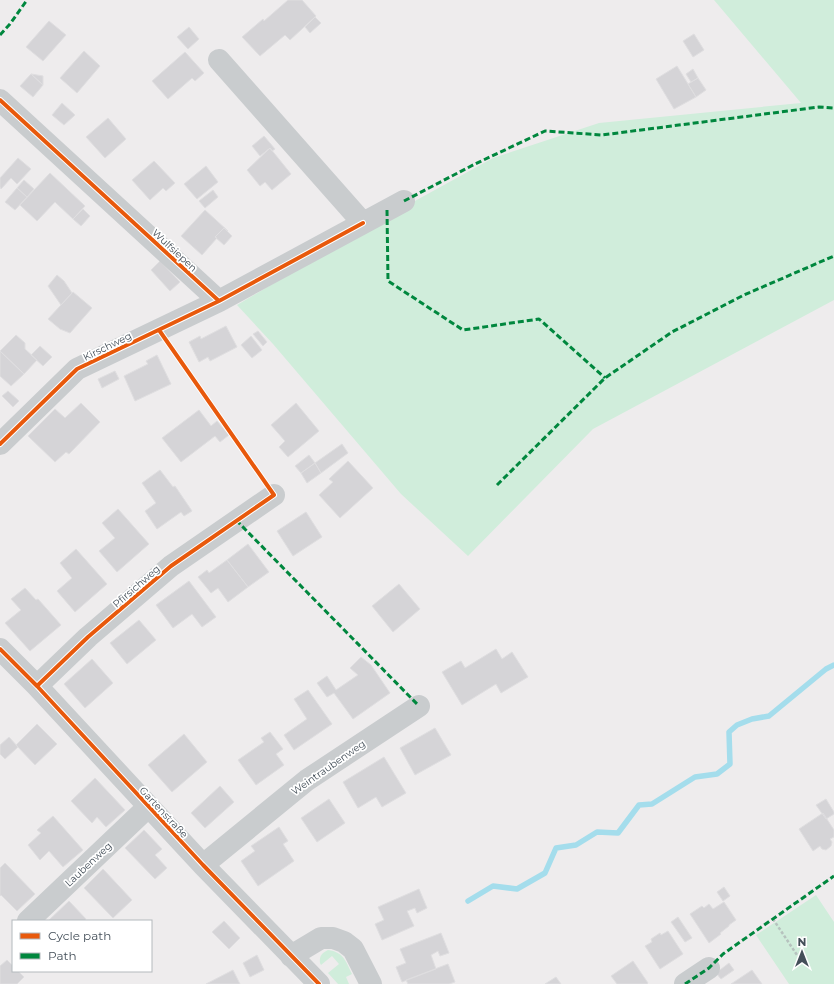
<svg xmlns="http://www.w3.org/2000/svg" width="834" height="984" font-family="Montserrat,sans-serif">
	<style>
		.green { fill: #d0eddb }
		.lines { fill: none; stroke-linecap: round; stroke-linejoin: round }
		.stream { stroke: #a4ddec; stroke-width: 5.5 }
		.building { fill: #d5d4d7; stroke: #dfdee0 }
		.path { stroke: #b6c2be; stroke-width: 2.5; stroke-dasharray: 3 2; stroke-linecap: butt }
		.minor { stroke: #c9ccce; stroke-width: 22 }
		.quiet { stroke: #00873e; stroke-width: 3; stroke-dasharray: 6 3; stroke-linecap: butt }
		.cycleway-casing { stroke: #fff; stroke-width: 6 }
		.cycleway { stroke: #e8590c; stroke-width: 4 }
		.labels { text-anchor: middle; stroke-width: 3.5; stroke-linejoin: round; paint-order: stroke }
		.street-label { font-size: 10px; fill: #444f59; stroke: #fff }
	</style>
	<rect width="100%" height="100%" fill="#eeeced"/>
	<path class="green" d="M714,0H834V300L593,429L468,556L401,494L273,344L237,305L384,218L493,158L599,123L801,103Z
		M816,895L834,922V984H789L756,935Z
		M328,950C344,952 346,962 352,974L346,977L349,984H338L328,973L339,964L332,956L321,965L320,963C319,956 322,953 328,950Z"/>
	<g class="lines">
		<path class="stream" d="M468,901L493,886L517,889L545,873L556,848L576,845L597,832L618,833L639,805L652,804L695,777L717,774L730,764L729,732L737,725L752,719L769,716L826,669L834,665"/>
	</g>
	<path class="building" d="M288,0H302L316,16L290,40L285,35L260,56L242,37L263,19L264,21Z
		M315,17L321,23L310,33L305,27Z
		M49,21L66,35L43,61L26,47Z
		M189,27L199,39L188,49L177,37Z
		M694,34L704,50L693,57L683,41Z
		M84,51L100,66L77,93L60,78Z
		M185,52L204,73L195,81L192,78L168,99L152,81Z
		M677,66L696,97L674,109L656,79Z
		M693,69L698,78L691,82L686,74Z
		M31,74L43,76V85Z
		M31,74L43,85L33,97L20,86Z
		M698,78L706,90L696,97L688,84Z
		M62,103L75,115L64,125L52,115Z
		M108,118L126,139L105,158L86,137Z
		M264,136L275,149L272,151L270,148L260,156L252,146Z
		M270,148L291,174L272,190L265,182L260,186L247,170Z
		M18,158L31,169L17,184L11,178L1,189L0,187V178Z
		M154,161L175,183L166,191L163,188L150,200L132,180Z
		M206,166L218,182L197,199L184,184Z
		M50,173L85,206L73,219L55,202L37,221L20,205Z
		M24,180L34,189L27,197L17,188Z
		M17,188L27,197L15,210L5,202Z
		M213,190L218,197L205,208L199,201Z
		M83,209L90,216L81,226L73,219Z
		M205,210L228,231L224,228L215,237L217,238L202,255L181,236Z
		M224,228L232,236L224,245L215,237Z
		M160,261L180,282L170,291L151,270Z
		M57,275L64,281L72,293L61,305L48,286Z
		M73,292L92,308L70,333L60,329L48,319Z
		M226,326L237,347L210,361L208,357L199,362L189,342L200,336L201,339Z
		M258,331L267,342L263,346L253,334Z
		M16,335L25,343V349L37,360L24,374L0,351Z
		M251,336L262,350L252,358L241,345Z
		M40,346L52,357L43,366L31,355Z
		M0,351L24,374L11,386L0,376Z
		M157,355L171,384L135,401L124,376L148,364L146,361Z
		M115,371L119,379L102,388L98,379Z
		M8,391L19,401L13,407L2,396Z
		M81,403L100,422L69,454L66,452L55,462L28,436L55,409L65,418Z
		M296,403L319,431L288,457L279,447L285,441L271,425Z
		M199,410L211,426L217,421L229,435L220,442L215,436L181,462L162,438Z
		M342,444L348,453L321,473L315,463Z
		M309,455L315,463L301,473L295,466Z
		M348,461L373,488L340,518L319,495L333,482L329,479Z
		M315,463L321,473L307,483L301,473Z
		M160,470L173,487L175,486L192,511L184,516L181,512L157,529L145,511L156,503L142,483Z
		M118,509L149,544L117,572L99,551L115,538L102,523Z
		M306,512L322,537L293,556L277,531Z
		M248,544L269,572L248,587L227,560Z
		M76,549L107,584L75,612L57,591L72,578L60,563Z
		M227,560L248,587L228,602L218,588L211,593L198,577L207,570L209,573Z
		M189,581L216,617L202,627L192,614L173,628L156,605Z
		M399,584L420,609L393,632L372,606Z
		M25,588L36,600L38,599L61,625L30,651L5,623L21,610L11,599Z
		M139,620L156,640L127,664L110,643Z
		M496,649L502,659L512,652L528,677L501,693L496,684L462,705L442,672L461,661L465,668Z
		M361,657L371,665L390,693L353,719L334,693L327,697L317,683L327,676L336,690L358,675L350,668Z
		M92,659L113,683L85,708L64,684Z
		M308,690L332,724L294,750L284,735L307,719L294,699Z
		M37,724L57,744L35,765L16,745Z
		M435,728L451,755L415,775L400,748Z
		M270,732L283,749L276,754L284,765L256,785L238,760L264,742L261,738Z
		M184,734L207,762L172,792L148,765Z
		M9,737L18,747L5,759L0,754V745Z
		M384,757L406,793L382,807L376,797L358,808L343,782Z
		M95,778L125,810L106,827L97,817L92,823L71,801Z
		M220,786L234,802L205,828L191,813Z
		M329,799L345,823L317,842L301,818Z
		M826,799L834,812V814L826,819L816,805Z
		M823,813L834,830V837L830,839L832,842L831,846L826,850L822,849L820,846L813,851L799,829Z
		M53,816L83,850L63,867L49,851L40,860L28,845L41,833L37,830Z
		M279,827L288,841L283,844L294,861L258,886L241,861L255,851L251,846Z
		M144,830L162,849L155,855L167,868L155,879L125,848Z
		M5,863L35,894L17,911L1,895L0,896V868Z
		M103,869L132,900L113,918L84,888Z
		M724,887L730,896L723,901L717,892Z
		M419,889L427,908L417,913L415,908L407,911L414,926L382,940L375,924L384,920L378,907Z
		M69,901L86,919L84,921H48Z
		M724,902L736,920L729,925V926L720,933L721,934L709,943L690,914L702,906L704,908L709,904L713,909Z
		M678,917L692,938L685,942L671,922Z
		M224,921L240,938L229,949L212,932Z
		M668,931L683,954L660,969L645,946L652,942L651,939L660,933L661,935Z
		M441,933L449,953L440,956L438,951L431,955L436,969L402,982L396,967L406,963L400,949Z
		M257,955L264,970L250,977L243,963Z
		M7,960L13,966V971H18L24,977L17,984H0V966Z
		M633,961L648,983L647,984H617L611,976Z
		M729,963L734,970L721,979L716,973Z
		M448,964L455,982L449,984H408L406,980Z
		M233,970L240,984H206Z
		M752,970L762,984H731Z
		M556,977L561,984H545Z"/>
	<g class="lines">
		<path class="path" d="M773,919L797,955"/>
		<path class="minor" d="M219,60L363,223
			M0,100L219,301
			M0,444L77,369L219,301L404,201
			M0,649L37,686L203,865L319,984
			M37,686L88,637L171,566L274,495
			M203,865L307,780L419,706
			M28,921L148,807
			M291,956L321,938H333L344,942L353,949L371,984
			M685,984L709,968"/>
		<path class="quiet" d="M0,35L10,24L27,0
			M404,201L475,164L545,131L602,135L819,107L834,108
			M387,210L388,281L463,330L539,319L605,378
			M497,485L605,378L672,332L744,295L834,256
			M236,520L419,706
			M685,984L709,968L723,954L834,876"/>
		<g class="cycleway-casing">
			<path id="cycleway" d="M0,100L219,301
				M0,444L77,369L219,301L363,223
				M0,649L37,686L203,865L319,984
				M37,686L88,637L171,566L274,495L159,330"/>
		</g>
		<use href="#cycleway" class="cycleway"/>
	</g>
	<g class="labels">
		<g class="street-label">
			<text transform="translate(175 250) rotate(43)" y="4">Wulfsiepen</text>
			<text transform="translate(107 346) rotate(-26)" y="4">Kirschweg</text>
			<text transform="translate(136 586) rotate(-41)" y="4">Pfirsichweg</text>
			<text transform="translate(328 767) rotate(-35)" y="4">Weintraubenweg</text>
			<text transform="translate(164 812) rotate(47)" y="4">Gartenstraße</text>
			<text transform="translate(88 864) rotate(-43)" y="4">Laubenweg</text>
		</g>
	</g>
	<rect x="12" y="920" width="140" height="52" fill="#ffffff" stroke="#b4b9bd"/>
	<rect x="20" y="933" width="20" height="6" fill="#e8590c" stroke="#b4b9bd"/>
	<text x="48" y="940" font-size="12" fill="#444f59">Cycle path</text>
	<rect x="20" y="953" width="20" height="6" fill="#00873e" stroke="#b4b9bd"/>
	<text x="48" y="960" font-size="12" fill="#444f59">Path</text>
	<g transform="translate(802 952)" stroke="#ffffff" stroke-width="3" paint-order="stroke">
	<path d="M0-3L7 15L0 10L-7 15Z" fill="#444f59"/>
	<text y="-6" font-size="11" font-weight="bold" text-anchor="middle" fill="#444f59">N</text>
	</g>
</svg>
